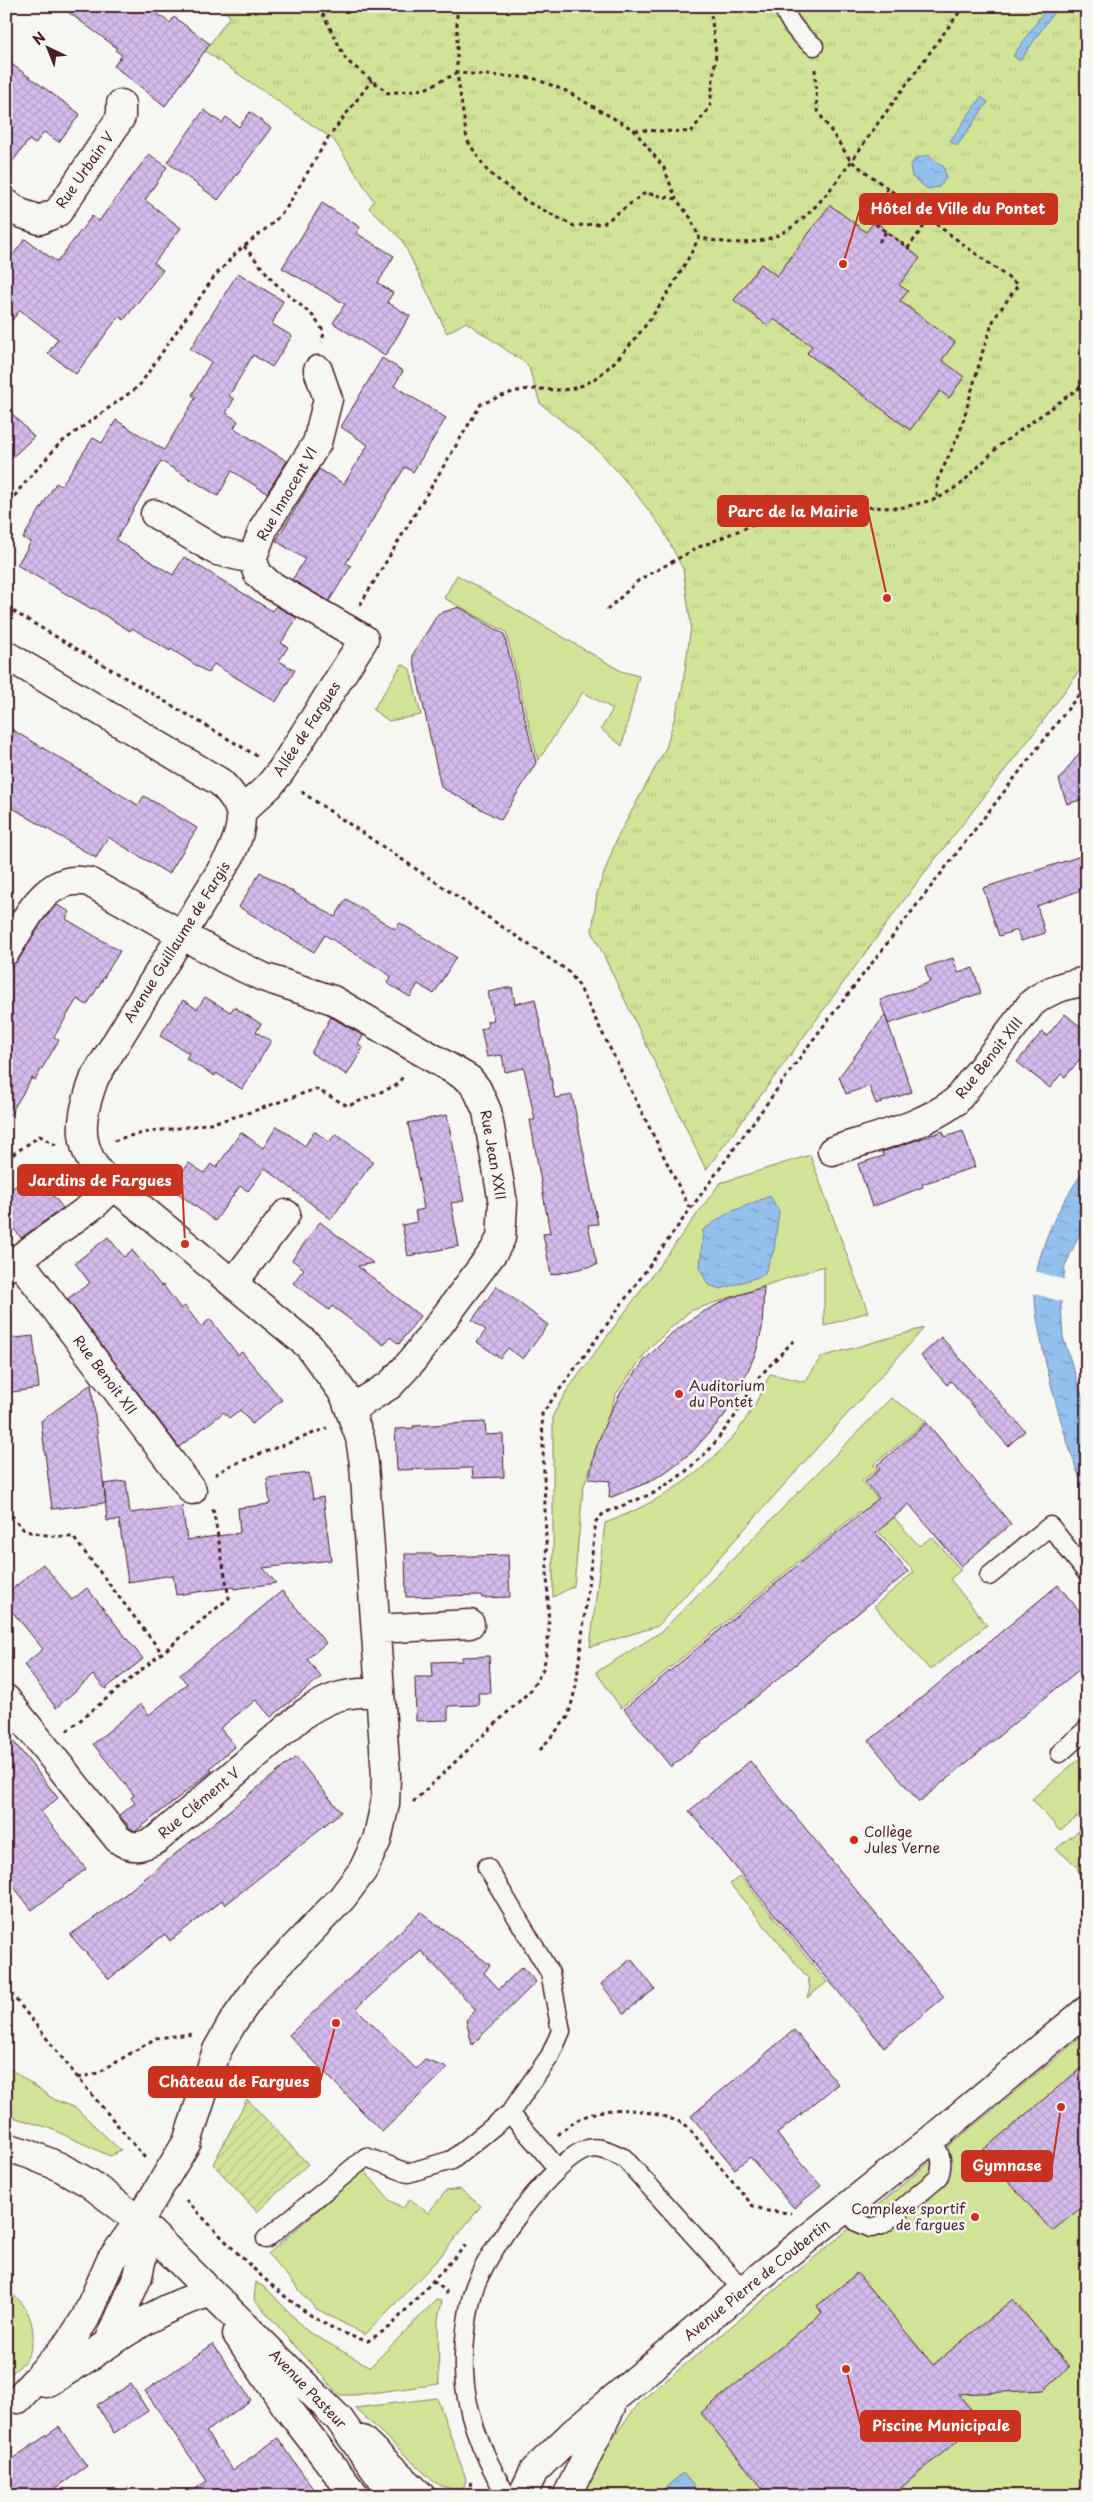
<svg xmlns="http://www.w3.org/2000/svg" width="1093" height="2502" font-family="'Playpen Sans',sans-serif">
	<style>
		.grass { fill: #d0e397; stroke: #8d8161 }
		.park { fill: url(#park-tufts); stroke: #8d8161 }
		.garden { fill: url(#garden-furrows); stroke: #8d8161 }
		.water { fill: url(#water-ripples); stroke: #76809f }
		.pier { fill: #f6f6f2 }
		.building { fill: url(#building-cross-hatch); stroke: #4a1f2b }
		.lines { fill: none; stroke-linecap: round; stroke-linejoin: round }
		.lane-casing { stroke: #4a1f2b; stroke-width: 21 }
		.street-casing { stroke: #4a1f2b; stroke-width: 31 }
		.secondary-casing { stroke: #4a1f2b; stroke-width: 31 }
		.path { stroke: #4a1f2b; stroke-width: 3; stroke-dasharray: 4 4; stroke-linecap: butt }
		.lane { stroke: #f6f6f2; stroke-width: 18 }
		.street { stroke: #f6f6f2; stroke-width: 28 }
		.secondary { stroke: #f6f6f2; stroke-width: 28 }
		.poi-dot { fill: #c8321e; stroke: #f6f6f2; stroke-width: 2 }
		.labels { text-anchor: middle; stroke-width: 5; stroke-linejoin: round; paint-order: stroke }
		.street-label { font-size: 14px; fill: #4a1f2b; stroke: #f6f6f2 }
		.poi-label { font-size: 14px; fill: #4a1f2b; stroke: #f6f6f2; text-anchor: start }
		.leader { fill: none; stroke: #c8321e; stroke-width: 2 }
		.callout-dot { fill: #c8321e; stroke: #f6f6f2; stroke-width: 2 }
		.callout { fill: #c8321e; stroke: #c8321e; stroke-width: 2 }
		.callout-label { font-size: 15px; text-anchor: middle; font-weight: bold; fill: #fff }
	</style>
	<defs>
		<pattern id="park-tufts" width="24" height="20" patternUnits="userSpaceOnUse" patternTransform="scale(1.25)"><rect width="24" height="20" fill="#d0e397"/><path d="M3 7l-1-3M5 7V3M7 7l1-3M15 17l-1-3M17 17v-4M19 17l1-3" fill="none" stroke="#b4c282"/></pattern>
		<pattern id="garden-furrows" width="10" height="10" patternUnits="userSpaceOnUse" patternTransform="scale(1.25)"><rect width="10" height="10" fill="#d0e397"/><path d="M-1 1l2-2M0 10L10 0M9 11l2-2" fill="none" stroke="#b4c282"/></pattern>
		<pattern id="water-ripples" width="26" height="14" patternUnits="userSpaceOnUse" patternTransform="scale(1.25)"><rect width="26" height="14" fill="#94c0ed"/><path d="M2 4q2-2 4 0t4 0M15 11q2-2 4 0t4 0" fill="none" stroke="#7b9bc0"/></pattern>
		<pattern id="building-cross-hatch" width="8" height="8" patternUnits="userSpaceOnUse" patternTransform="scale(1.25)"><rect width="8" height="8" fill="#d3bbeb"/><path d="M0 0l8 8M0 8l8-8" fill="none" stroke="#b7a0ca"/></pattern>
	</defs>
	<rect width="100%" height="100%" fill="#f6f6f2"/>
	<filter id="ink" filterUnits="userSpaceOnUse"><feTurbulence type="fractalNoise" baseFrequency=".02" numOctaves="2"/><feDisplacementMap in="SourceGraphic" scale="10" xChannelSelector="R" yChannelSelector="G"/><feConvolveMatrix kernelMatrix="1 2 1 2 8 2 1 2 1" color-interpolation-filters="sRGB"/></filter>
	<g filter="url(#ink)">
		<path class="grass" d="M457,575L621,671L639,676L622,746L601,729L613,709L583,692L538,761L506,632L444,598Z
			M402,664L410,669L421,715L389,721L373,710Z
			M810,1155L868,1312L824,1326V1266L690,1311L650,1347L616,1394L583,1489L574,1586L553,1597V1415L566,1392L720,1183Z
			M924,1328L658,1626L590,1647L605,1523C663,1501 718,1466 751,1411C758,1400 764,1386 770,1374L805,1382L821,1357Z
			M891,1398L927,1421L873,1465L878,1469L862,1481L919,1546L932,1537L961,1570L950,1579L987,1625L930,1670L874,1606L914,1572L860,1511L621,1708L596,1672L661,1632Z
			M1087,1752V1809L1060,1831L1032,1799Z
			M1087,1824V1884L1080,1878L1077,1866L1056,1849Z
			M740,1876L827,1982L807,1998L810,1988L808,1978L730,1884Z
			M1087,2032V2496H584C594,2460 618,2430 641,2401Z
			M6,2066L55,2100L76,2108L121,2151L110,2156L49,2128L6,2115Z
			M364,2170L389,2200L403,2208L410,2199L428,2213L446,2191L460,2189L481,2206L440,2257L365,2335L315,2308L268,2254Z
			M256,2282L267,2289L307,2331L370,2367L436,2300L442,2301L438,2319L439,2384L355,2395H339L254,2299Z
			M6,2291C31,2302 40,2336 27,2358C22,2366 13,2372 6,2377Z
			M437,2398L466,2479L464,2488C452,2491 444,2487 434,2482L355,2408Z"/>
		<path class="park" d="M218,6H1087V660L1038,728L918,881L706,1170L592,931L597,893L617,838L666,748L682,691L691,626L683,569L662,528L630,486L600,452L540,403L528,365L466,322L447,333L402,240L369,208L374,201L334,140L205,51L230,16Z"/>
		<path class="garden" d="M247,2099L308,2164L257,2212L213,2164Z"/>
		<path class="water" d="M1048,6H1058L1020,61L1013,56Z
			M981,97L988,102L957,146L950,141Z
			M928,155L944,167L946,178L939,187L928,189L912,177L910,166L916,158Z
			M1087,1166V1217L1065,1266L1061,1306L1063,1337L1087,1411V1498C1069,1451 1055,1404 1044,1355C1039,1329 1032,1303 1036,1276C1043,1234 1063,1200 1087,1166Z
			M770,1196L779,1211L774,1250L764,1275L721,1289L708,1285L700,1268L703,1230L728,1213Z
			M683,2473L702,2496H655Z"/>
		<path class="pier" d="M1035,1271L1065,1280L1063,1302L1032,1293Z"/>
		<path class="building" d="M60,6H147L170,23L174,17L210,44L165,106L114,66L122,55L115,50L117,48Z
			M6,60L80,114L59,142L44,132L35,144L29,140L6,170Z
			M204,110L222,123L226,117L239,127L250,112L271,128L218,200L167,162Z
			M149,154L167,167L145,200L181,228L154,263L163,270L124,320L119,316L76,374L48,353L58,339L20,310L6,328V264L25,239L57,262L92,216L99,221Z
			M322,203L360,227L356,233L394,256L378,283L393,293L387,302L410,316L385,356L333,323L345,304L282,268Z
			M830,205L866,232L875,221L920,258L899,285L908,291L900,301L955,342L942,360L964,377L949,398L940,391L910,430L807,353L812,346L774,319L768,326L734,300L761,264L777,276Z
			M238,273L283,301L272,324L292,336L272,367L253,355L229,396L234,399L226,413L238,421L234,428L287,461L267,493L232,471L218,496L161,461L116,540L173,575L184,557L272,611L276,606L297,618L281,643L288,647L279,661L295,670L276,702L214,664L208,673L171,649L170,651L132,628L130,631L93,608L92,609L17,565L31,542L23,538L56,483L61,486L93,438L102,443L116,420L164,450L196,397L192,395L211,362L190,349Z
			M382,358L403,371L394,386L446,418L413,472L405,467L346,563L351,566L329,601L292,580L305,559L276,541L319,469L344,484L368,445L341,427Z
			M6,407L34,437L6,463Z
			M459,607L504,634L536,763L501,820L441,787L413,658V654L438,614Z
			M6,726L138,805L144,796L197,828L169,874L108,837L96,858L6,804Z
			M1087,743V798L1067,804L1059,780Z
			M1087,854V888L1037,906L1045,933L1021,941L1017,930L999,936L983,888Z
			M260,872L335,917L346,899L395,929L400,923L456,957L434,994L418,984L410,997L387,983L391,976L325,935L314,952L239,907Z
			M57,905L70,912L66,919L120,951L87,1005L77,999L54,1037L59,1040L35,1080L32,1078L6,1121V974L12,965L19,959L42,922Z
			M953,958L958,973L973,968L981,993L888,1024L880,1000L930,982L925,967Z
			M512,987L515,1004L535,999L555,1098L572,1095L598,1224L588,1225L597,1265L551,1275L543,1234L550,1233L530,1120H535L524,1068L505,1072L502,1055L487,1057L481,1029L488,1027L487,1021L494,1020L488,992Z
			M205,997L230,1012L234,1007L261,1024L256,1032L271,1041L242,1089L216,1073L215,1076L186,1059L189,1053L160,1036L183,1000L197,1009Z
			M1065,1014L1087,1032V1051L1065,1077L1061,1074L1050,1088L1017,1062L1042,1032L1047,1036Z
			M885,1015L912,1092L876,1104L869,1086L846,1094L839,1077Z
			M331,1017L363,1036L358,1045L363,1048L347,1075L311,1053Z
			M447,1115L464,1201L451,1203L459,1246L408,1256L402,1225L417,1222L415,1211L424,1209L408,1123Z
			M277,1126L305,1146L314,1131L329,1142L336,1134L373,1162L331,1219L265,1168L248,1191L240,1186L215,1221L171,1188L189,1163L204,1173L211,1164L216,1168L241,1132L263,1148Z
			M943,1131L945,1137L963,1131L975,1167L922,1184L923,1187L872,1207L858,1164L883,1156L882,1152Z
			M35,1172L63,1208L21,1238L6,1218V1193Z
			M320,1222L373,1263L358,1266L420,1316L399,1344L390,1337L384,1345L332,1306L329,1310L293,1283L304,1269L292,1260Z
			M108,1237L124,1257L132,1250L161,1286L163,1285L181,1309L185,1306L201,1327L210,1319L238,1355L242,1352L282,1400L252,1424L240,1410L229,1418L224,1412L179,1447L67,1299L90,1283L75,1263Z
			M497,1286L548,1325L523,1359L508,1348L500,1358L477,1342L486,1330L472,1320Z
			M764,1287L762,1329L756,1352L737,1396L724,1416L692,1452L667,1471L649,1482L609,1498L610,1481L589,1479L595,1451L607,1419L621,1392L644,1361L672,1333L701,1313L730,1298Z
			M33,1336L39,1388L6,1393V1339Z
			M941,1337L1025,1431L1008,1446L951,1381L947,1385L921,1356Z
			M91,1384L106,1503L52,1509L41,1421Z
			M485,1422L486,1435L503,1434L504,1477L473,1478L472,1468L397,1470L395,1429L414,1428L413,1426Z
			M927,1423L1011,1524L961,1566L909,1504L876,1533L908,1572L671,1767L624,1709L879,1498L865,1482L880,1469L877,1465Z
			M309,1473L313,1499L323,1497L331,1560L263,1568L276,1583L234,1589L233,1587L176,1595L173,1575L128,1582L119,1520L107,1521L104,1484L126,1481L130,1513L182,1506L187,1540L240,1533L238,1508L270,1504L267,1478Z
			M405,1554H435V1557L508,1555L510,1597L482,1598L481,1595L406,1597Z
			M43,1564L72,1600L87,1588L143,1659L105,1689L93,1675L56,1708L24,1665L43,1649L6,1604V1594Z
			M1058,1585L1087,1620V1663L919,1802L869,1741Z
			M282,1591L326,1643L307,1659L321,1677L271,1717L256,1700L220,1728L235,1746L210,1768L212,1771L136,1831L131,1829L119,1815L135,1803L131,1798L134,1795L93,1744L141,1704L149,1715L187,1684L180,1675Z
			M489,1656L491,1693H478L479,1705L448,1706V1720L416,1721L415,1677H433L432,1662L462,1661V1657Z
			M6,1732L58,1798L41,1812L86,1869L32,1910L6,1877Z
			M296,1757L341,1812L225,1905L222,1900L170,1941L165,1934L109,1979L70,1935L108,1908Z
			M750,1761L944,1997L884,2047L689,1811Z
			M421,1912L490,1965L484,1973L499,1989L522,1967L536,1982L472,2045L466,2020L476,2010L421,1951L356,2008L416,2069L425,2060L448,2068L382,2132L289,2035Z
			M631,1959L655,1989L624,2013L601,1984Z
			M794,2030L838,2084L777,2134L821,2186L794,2208L750,2157L735,2169L691,2116Z
			M1087,2063V2203L1052,2231L982,2151Z
			M857,2273L933,2365L1013,2299L1069,2367L1044,2390L958,2394L981,2421L891,2496H769L701,2413L822,2313L817,2306Z
			M213,2344L251,2400L206,2432L233,2470L278,2438L318,2496H185L207,2481L145,2391Z
			M131,2384L148,2411L114,2433L97,2405Z
			M59,2427L87,2466L45,2496H6V2463Z"/>
		<g class="lines">
			<g class="lane-casing">
				<path id="lane" d="M783,6C789,24 799,35 814,46
					M989,1576L1050,1526L1087,1573
					M1060,1753L1087,1729
					M510,2113C525,2132 543,2149 557,2169
					M844,2209L857,2222L871,2228L882,2225L938,2178C945,2162 940,2154 932,2139
					M266,2239L366,2157L408,2173L452,2160L510,2113L550,2056L561,2031L550,1973L487,1867
					M507,2496C485,2459 465,2415 464,2371C463,2348 467,2314 473,2292C483,2256 553,2159 588,2149C601,2146 613,2153 624,2158L743,2290"/>
			</g>
			<g class="street-casing">
				<path id="street" d="M6,203L20,213L40,220L58,212L121,117V104
					M155,514L217,551L252,559
					M6,655L220,782C247,808 245,823 230,856L95,1077C81,1113 74,1144 102,1176L309,1346L344,1394L360,1438L364,1464L386,1776L385,1804L377,1840L363,1870L342,1898L262,1981L233,2022L217,2050L187,2142L139,2221L111,2260L85,2319L70,2342L18,2399
					M242,811L269,786L281,771L364,639L269,584L258,574L252,559L264,527L317,443L328,399L318,370
					M6,951C26,921 45,872 89,882L225,959L263,977L333,1000L469,1079L477,1089L487,1111L503,1203L501,1238L494,1251L412,1361L390,1385L351,1409
					M832,1151C874,1137 920,1128 956,1101L1032,1003C1049,989 1066,985 1087,981
					M18,1259L192,1490
					M6,1268L95,1204L113,1186
					M234,1282L286,1214
					M376,1629L470,1624
					M6,1699L118,1839C132,1850 141,1847 156,1840L305,1713C333,1695 346,1693 379,1692
					M109,2342L138,2276L143,2253L139,2221
					M46,2383C101,2353 148,2309 210,2293
					M362,2440L421,2496
					M522,2496L534,2471L573,2433L743,2290L932,2139L1087,2010
					M567,2496L611,2407"/>
			</g>
			<g class="secondary-casing">
				<path id="secondary" d="M6,2147L29,2154L60,2167L89,2183L139,2221L339,2419L394,2496
					M237,2334L286,2406L355,2496"/>
			</g>
			<path class="path" d="M319,6L346,60L388,93L425,89L457,73L533,78L566,91L634,130L664,168L676,199
				M457,6V73L467,140L488,172L526,201L574,226L604,223L645,193L676,199L690,217L699,237
				M815,69L817,110L851,161L1018,285L994,319L984,347L960,432L937,481V499
				M635,130L691,132L710,107L716,53L710,6
				M888,188L866,217L908,248L929,219
				M879,242L886,232
				M244,246L275,283L313,316L324,332L322,342
				M6,510L18,491L59,444L139,386L214,277L237,252L273,223L287,207L328,138L372,80
				M360,605L481,404C497,398 513,390 531,389C553,388 560,394 583,385C624,368 681,277 699,237C726,245 759,246 784,232C820,212 854,157 878,123C907,84 935,45 964,6
				M6,607L257,756
				M607,610L639,580L699,547L750,526L852,507L900,508L937,499L961,484L1000,445L1087,382
				M303,791V793L568,971L578,984L690,1209
				M114,1141C142,1130 175,1130 205,1124C243,1117 280,1101 316,1089L348,1106L397,1085L404,1075
				M6,1159L40,1136L56,1145
				M215,1475L229,1466L327,1428
				M6,1509L25,1531L52,1536L73,1537L162,1653
				M67,1731L229,1598L213,1508
				M540,1750L568,1717L576,1686L596,1521L604,1513L654,1493L684,1473L710,1449L735,1416L758,1378L795,1339
				M413,1802L531,1690L544,1667L549,1633L542,1414L812,1041L1087,684
				M6,1987L78,2078L145,2158
				M78,2078L98,2073L156,2038L194,2034
				M558,2135C593,2099 643,2107 685,2124L753,2206L768,2211L791,2213
				M186,2200C234,2249 300,2326 368,2341L390,2327L468,2243
				M433,2281L446,2291V2295
				M471,2482L468,2493L473,2496
				M925,2496L927,2494"/>
			<use href="#lane" class="lane"/>
			<use href="#street" class="street"/>
			<use href="#secondary" class="secondary"/>
		</g>
	</g>
	<g class="poi-dot">
		<circle cx="679" cy="1394" r="5"/>
		<circle cx="854" cy="1840" r="5"/>
		<circle cx="975" cy="2217" r="5"/>
	</g>
	<g class="labels">
		<g class="street-label">
			<text transform="translate(85 170) rotate(-55)" y="5">Rue Urbain V</text>
			<text transform="translate(287 494) rotate(-60)" y="5">Rue Innocent VI</text>
			<text transform="translate(307 729) rotate(-57)" y="5">Allée de Fargues</text>
			<text transform="translate(177 942) rotate(-58)" y="5">Avenue Guillaume de Fargis</text>
			<text transform="translate(989 1058) rotate(-52)" y="5">Rue Benoit XIII</text>
			<text transform="translate(493 1155) rotate(80)" y="5">Rue Jean XXII</text>
			<text transform="translate(105 1375) rotate(53)" y="5">Rue Benoit XII</text>
			<text transform="translate(199 1803) rotate(-40)" y="5">Rue Clément V</text>
			<text transform="translate(757 2280) rotate(-39)" y="5">Avenue Pierre de Coubertin</text>
			<text transform="translate(308 2389) rotate(46)" y="5">Avenue Pasteur</text>
		</g>
		<g class="poi-label">
			<text x="689" y="1391">Auditorium<tspan x="689" dy="16">du Pontet</tspan></text>
			<text x="864" y="1837">Collège<tspan x="864" dy="16">Jules Verne</tspan></text>
			<text x="965" y="2214" text-anchor="end">Complexe sportif<tspan x="965" dy="16">de fargues</tspan></text>
		</g>
	</g>
	<path class="leader" d="M843 264L860 209M887 598L868 511M185 1244L182 1180M336 2023L320 2082M1061 2107L1052 2166M846 2369L861 2426"/>
	<g class="callout-dot">
		<circle cx="843" cy="264" r="5"/>
		<circle cx="887" cy="598" r="5"/>
		<circle cx="185" cy="1244" r="5"/>
		<circle cx="336" cy="2023" r="5"/>
		<circle cx="1061" cy="2107" r="5"/>
		<circle cx="846" cy="2369" r="5"/>
	</g>
	<g class="callout">
		<rect x="860" y="194" width="197" height="30" rx="5"/>
		<rect x="718" y="496" width="150" height="30" rx="5"/>
		<rect x="18" y="1165" width="164" height="30" rx="5"/>
		<rect x="149" y="2067" width="171" height="30" rx="5"/>
		<rect x="962" y="2151" width="90" height="30" rx="5"/>
		<rect x="861" y="2411" width="159" height="30" rx="5"/>
	</g>
	<g class="callout-label">
		<text x="958" y="214">Hôtel de Ville du Pontet</text>
		<text x="793" y="517">Parc de la Mairie</text>
		<text x="100" y="1186">Jardins de Fargues</text>
		<text x="234" y="2087">Château de Fargues</text>
		<text x="1007" y="2171">Gymnase</text>
		<text x="941" y="2431">Piscine Municipale</text>
	</g>
	<rect width="1093" height="2502" fill="none" stroke="#f6f6f2" stroke-width="25"/>
	<rect x="12" y="12" width="1068" height="2477" fill="none" stroke="#4a1f2b" stroke-width="2" filter="url(#ink)"/>
	<g transform="translate(48 48) rotate(317)" stroke="#f6f6f2" stroke-width="4" paint-order="stroke">
	<path d="M0-4L9 19L0 12L-9 19Z" fill="#4a1f2b"/>
	<text y="-8" font-size="14" font-weight="bold" text-anchor="middle" fill="#4a1f2b">N</text>
	</g>
</svg>
